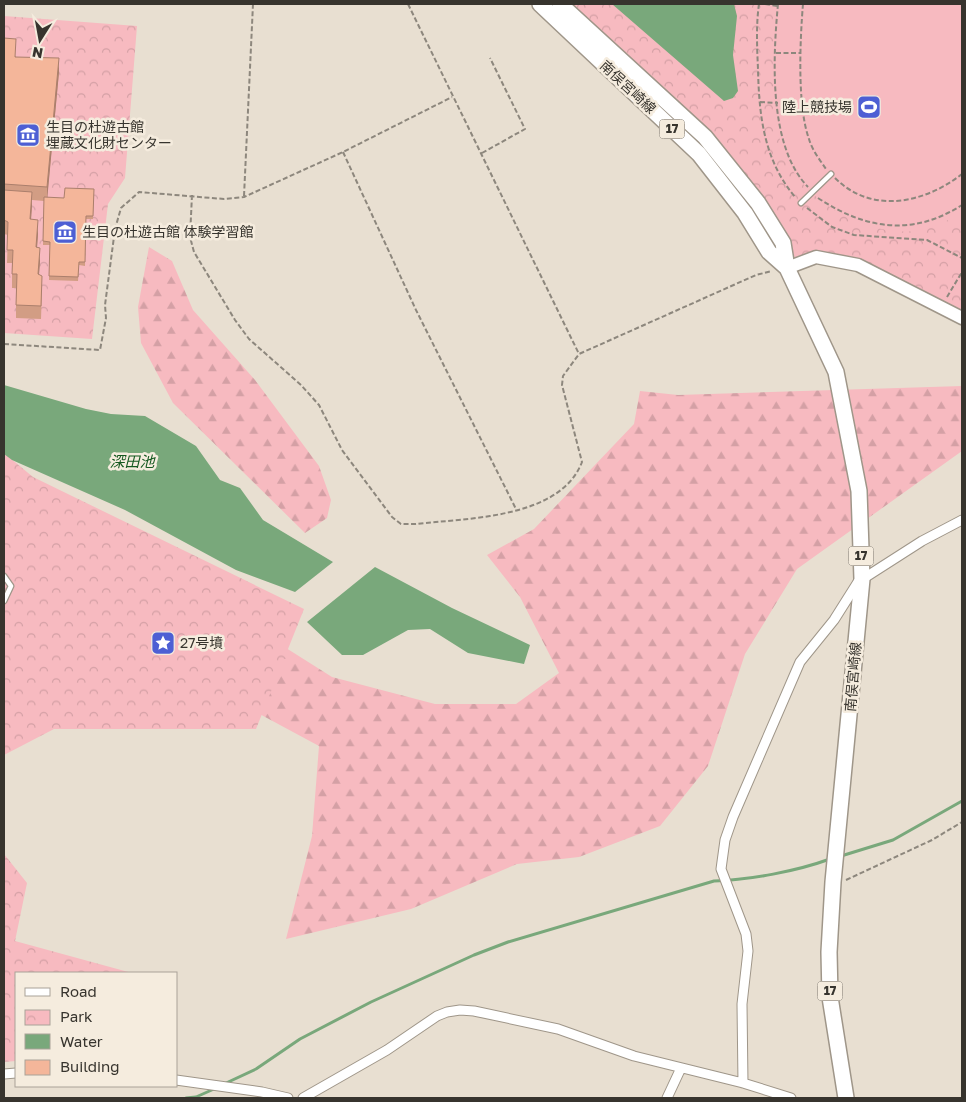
<svg xmlns="http://www.w3.org/2000/svg" width="966" height="1102" font-family="'Golos Text','Noto Sans JP',sans-serif">
	<style>
		.forest { fill: url(#forest-firs) }
		.park { fill: url(#park-crowns) }
		.pitch { fill: #f7bac0 }
		.water { fill: #79a87b }
		.lines { fill: none; stroke-linecap: round; stroke-linejoin: round }
		.stream { stroke: #79a87b; stroke-width: 3 }
		.lane-casing { stroke: #9f9689; stroke-width: 7 }
		.street-casing { stroke: #9f9689; stroke-width: 11 }
		.secondary-casing { stroke: #9f9689; stroke-width: 15 }
		.primary-casing { stroke: #9f9689; stroke-width: 18 }
		.path { stroke: #8d877d; stroke-width: 2; stroke-dasharray: 5 2.5; stroke-linecap: butt }
		.lane { stroke: #fff; stroke-width: 4.5 }
		.street { stroke: #fff; stroke-width: 9 }
		.secondary { stroke: #fff; stroke-width: 12 }
		.primary { stroke: #fff; stroke-width: 15 }
		.wall { fill: #d29d84 }
		.shaded-wall { fill: #ab7f6c }
		.building { fill: #f4b69a; stroke: #ab7f6c }
		.labels { text-anchor: middle; stroke-width: 5; stroke-linejoin: round; paint-order: stroke }
		.shield { fill: #f5ecde; stroke: #706b63; stroke-width: 1 }
		.shield-label { font-size: 12px; font-weight: bold; fill: #37342e }
		.street-label { font-size: 14px; fill: #37342e; stroke: #f5ecde }
		.poi-label { font-size: 14px; fill: #37342e; stroke: #f5ecde; text-anchor: start }
		.water-label { font-size: 15px; font-style: italic; fill: #14581f; stroke: #f5ecde }
	</style>
	<defs>
		<pattern id="forest-firs" width="22" height="20" patternUnits="userSpaceOnUse" patternTransform="scale(1.25)"><rect width="22" height="20" fill="#f7bac0"/><path d="M5 1l3.5 6h-7zM16 11l3.5 6h-7z" fill="#d4a0a5"/></pattern>
		<pattern id="park-crowns" width="20" height="18" patternUnits="userSpaceOnUse" patternTransform="scale(1.25)"><rect width="20" height="18" fill="#f7bac0"/><path d="M2 6a3 3 0 1 1 6 0M12 15a3 3 0 1 1 6 0" fill="none" stroke="#d4a0a5"/></pattern>
	</defs>
	<rect width="100%" height="100%" fill="#e8dfd1"/>
	<path class="forest" d="M149,247L172,261L193,310L255,380L319,466L331,500L327,518L305,533L173,403L141,343L138,307Z
		M962,386V451L797,569L745,654L708,766L660,826L579,857L517,864L411,909L286,939L312,836L319,746L211,688L153,564L332,677L435,704H516L559,673L520,597L487,555L534,529L634,424L640,391L678,395Z"/>
	<path class="park" d="M560,4H962V318L858,265L816,257L799,263L705,137Z
		M4,16L137,26L125,178L108,204L92,339L4,333Z
		M4,453L33,477L304,609L256,729H54L4,755Z
		M4,854L27,883L15,941L132,973H16V1061L4,1062Z"/>
	<path class="pitch" d="M776,4H962V212C950,220 934,227 920,230C869,240 797,199 782,148C771,109 771,44 776,4Z"/>
	<path class="water" d="M612,4H734L737,16L733,55L738,91L733,98L724,101Z
		M4,385L86,409L111,414L145,416L196,446L220,480L240,488L263,520L333,562L295,592L236,570L125,510L12,460L4,454Z
		M375,567L452,608L530,645L524,664L468,653L430,629L408,630L363,655H342L307,622Z"/>
	<g class="lines">
		<path class="stream" d="M841,856L893,840L962,801
			M224,1084L256,1069L300,1039L371,1002L474,955L508,942L714,881C750,880 797,871 830,859
			M186,1098L196,1097L214,1089"/>
		<g class="lane-casing">
			<path id="lane" d="M801,203L831,174
				M4,576L11,586L4,601"/>
		</g>
		<g class="street-casing">
			<path id="street" d="M4,1074L16,1073
				M176,1080L262,1092L288,1098
				M743,1083L742,1004L748,951L746,934L721,869L725,840L733,817L800,662L834,620L858,582L922,541L962,520
				M303,1098L387,1050L437,1016L447,1012L460,1010L474,1011L558,1029L634,1056L743,1083L791,1098
				M667,1098L681,1068"/>
		</g>
		<g class="secondary-casing">
			<path id="secondary" d="M787,268L816,257L858,265L962,318"/>
		</g>
		<g class="primary-casing">
			<path id="primary" d="M540,4L699,154L745,213L769,252L787,268
				M560,4L705,137L758,203L783,243L787,268L836,372L859,491L862,579L833,882L829,952L830,997L846,1098"/>
		</g>
		<path class="path" d="M408,4L579,354
			M759,4C756,25 757,47 758,69C759,116 764,161 796,198
			M765,4L778,6
			M778,4C773,57 768,146 808,187
			M803,4C800,40 797,106 809,139C812,150 820,160 826,169
			M776,53H801
			M760,102L778,103
			M343,152L416,310L517,511
			M482,153L525,129L490,58
			M835,178C872,215 925,203 962,174
			M192,195L190,237L194,252L235,320L249,339L301,385L319,405L342,450L392,517L401,524H416C467,518 560,519 582,462L562,385L563,376L579,354L756,275L772,271
			M244,196L253,4
			M818,198C865,229 912,237 962,205
			M807,208L832,227L854,235L927,240L962,258
			M947,297L962,272
			M4,344L100,350L106,318L105,305L115,229L121,208L139,192L224,199L244,197L343,152L452,97
			M846,880L932,840L962,822"/>
		<use href="#lane" class="lane"/>
		<use href="#street" class="street"/>
		<use href="#secondary" class="secondary"/>
		<use href="#primary" class="primary"/>
	</g>
	<path class="wall" d="M4,38L16,57L59,72L47,198H64L94,189L93,219H86L85,266L79,265L78,281L49,280L50,245H43L44,201L32,200L31,219L38,234L37,247L40,261L39,274L42,289L41,319L16,318V288H12V263H7L8,235L4,234Z"/>
	<path class="shaded-wall" d="M59,58V72L47,201V187Z
		M32,192V206L30,233V219Z
		M38,220V234L36,261V247Z
		M40,248V261L38,288V274Z"/>
	<path class="building" d="M4,38L16,39L15,57L59,58L47,187L4,184Z
		M65,188L94,189L93,216H86L85,262H79L78,277L49,276L50,242L43,241L44,197L64,198Z
		M4,190L32,192L30,219L38,220L36,247L40,248L38,274L42,276L41,306L16,305L17,274H12L13,250H7L8,222L4,220Z"/>
	<defs>
		<g id="stadium-square" transform="scale(1.25)"><rect x="-9" y="-9" width="18" height="18" rx="4" fill="#4d5fd4" stroke="#f5ecde"/><path d="M0-5a6.5 5 0 1 0 0 10a6.5 5 0 1 0 0-10ZM-3.5-1.8h7v3.6h-7Z" fill="#fff"/></g>
		<g id="museum-square" transform="scale(1.25)"><rect x="-9" y="-9" width="18" height="18" rx="4" fill="#4d5fd4" stroke="#f5ecde"/><path d="M0-6L6-3V-2H-6V-3ZM-5-1h2V3h-2ZM-1-1h2V3h-2ZM3-1h2V3H3ZM-6 4H6V6H-6Z" fill="#fff"/></g>
		<g id="sight-square" transform="scale(1.25)"><rect x="-9" y="-9" width="18" height="18" rx="4" fill="#4d5fd4" stroke="#f5ecde"/><path d="M0-6L1.8-2.2L6-1.7L2.9 1.2L3.7 5.4L0 3.3L-3.7 5.4L-2.9 1.2L-6-1.7L-1.8-2.2Z" fill="#fff"/></g>
	</defs>
	<g fill-rule="evenodd">
		<use href="#stadium-square" x="869" y="107"/>
		<use href="#museum-square" x="28" y="135"/>
		<use href="#museum-square" x="65" y="232"/>
		<use href="#sight-square" x="163" y="643"/>
	</g>
	<g class="labels">
		<g class="shield">
			<rect x="659.5" y="119.5" width="25" height="19" rx="4"/>
			<rect x="848.5" y="546.5" width="25" height="19" rx="4"/>
			<rect x="817.5" y="981.5" width="25" height="19" rx="4"/>
		</g>
		<g class="shield-label">
			<text x="672" y="133">17</text>
			<text x="861" y="560">17</text>
			<text x="830" y="995">17</text>
		</g>
		<g class="street-label">
			<text transform="translate(628 87) rotate(43)" y="5">南俣宮崎線</text>
			<text transform="translate(853 677) rotate(-85)" y="5">南俣宮崎線</text>
		</g>
		<g class="poi-label">
			<text x="852" y="112" text-anchor="end">陸上競技場</text>
			<text x="46" y="132">生目の杜遊古館<tspan x="46" dy="16">埋蔵文化財センター</tspan></text>
			<text x="82" y="237">生目の杜遊古館 体験学習館</text>
			<text x="180" y="648">27号墳</text>
		</g>
		<g class="water-label">
			<text x="132" y="467">深田池</text>
		</g>
	</g>
	<rect width="966" height="1102" fill="none" stroke="#37342e" stroke-width="10"/>
	<rect x="15" y="972" width="162" height="115" fill="#f5ecde" stroke="#a9a298"/>
	<rect x="25" y="988" width="25" height="8" fill="#ffffff" stroke="#a9a298"/>
	<text x="60" y="997" font-size="15" fill="#37342e">Road</text>
	<rect x="25" y="1010" width="25" height="15" fill="url(#park-crowns)" stroke="#a9a298"/>
	<text x="60" y="1022" font-size="15" fill="#37342e">Park</text>
	<rect x="25" y="1034" width="25" height="15" fill="#79a87b" stroke="#a9a298"/>
	<text x="60" y="1047" font-size="15" fill="#37342e">Water</text>
	<rect x="25" y="1060" width="25" height="15" fill="#f4b69a" stroke="#a9a298"/>
	<text x="60" y="1072" font-size="15" fill="#37342e">Building</text>
	<g transform="translate(40 40) rotate(191)" stroke="#f5ecde" stroke-width="4" paint-order="stroke">
	<path d="M0-4L9 19L0 12L-9 19Z" fill="#37342e"/>
	<text y="-8" font-size="14" font-weight="bold" text-anchor="middle" fill="#37342e">N</text>
	</g>
</svg>
